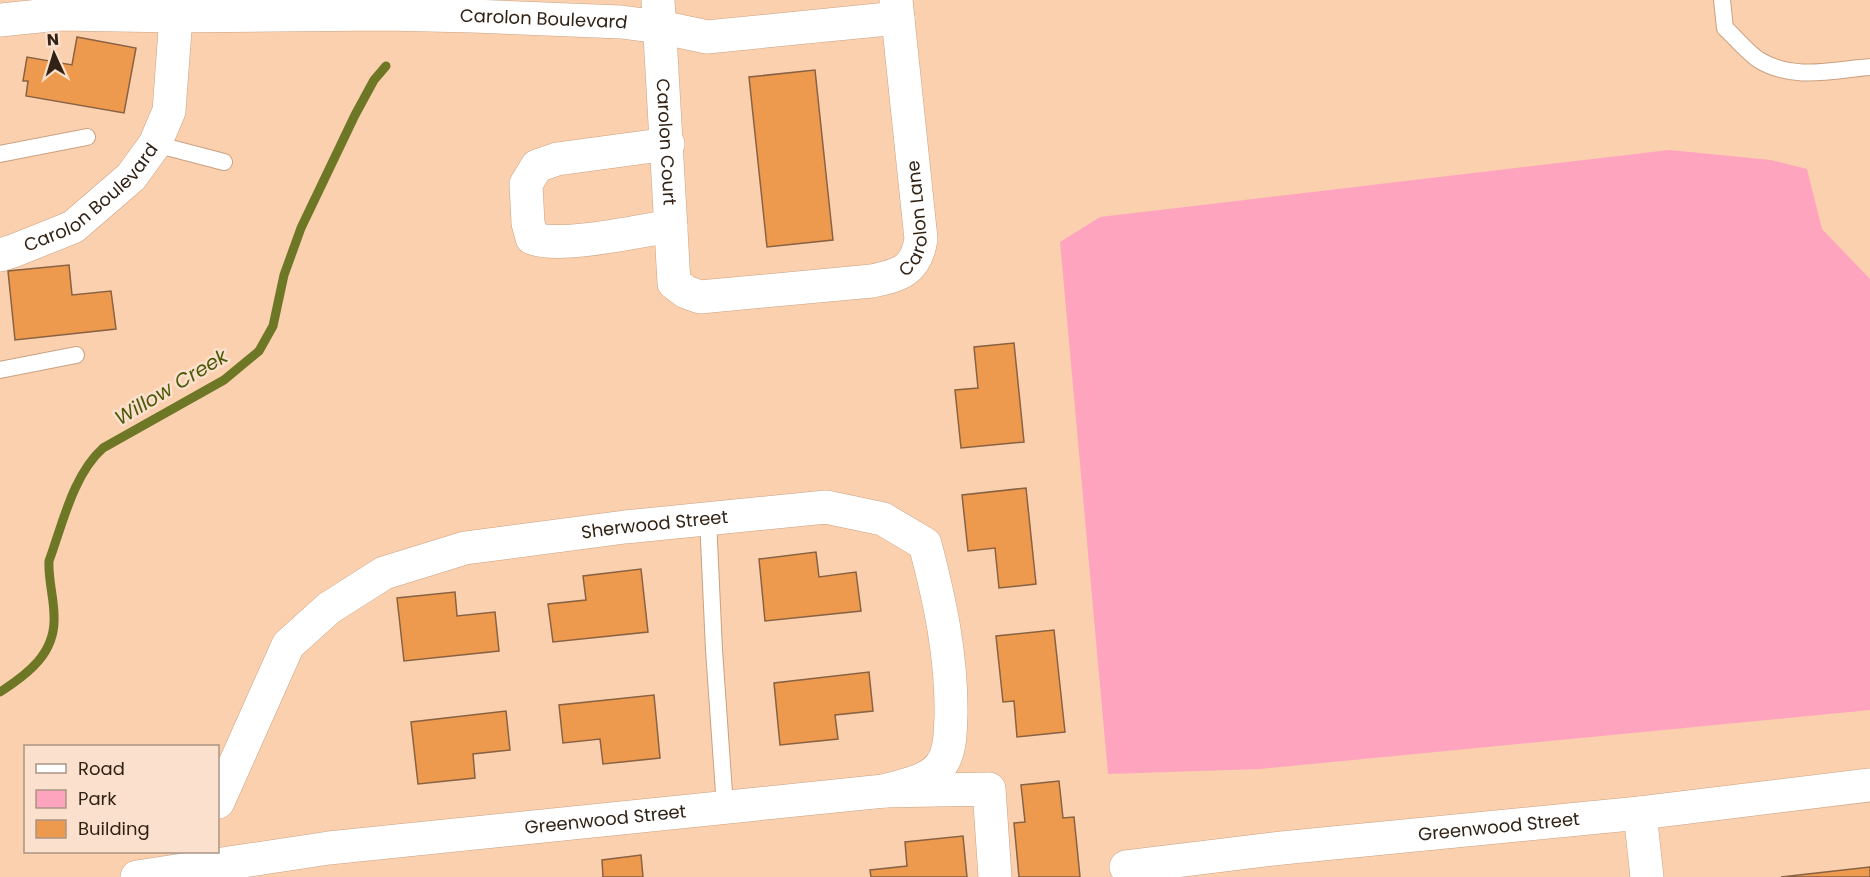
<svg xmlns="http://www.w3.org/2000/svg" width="1870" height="877" font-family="Poppins,sans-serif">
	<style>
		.green { fill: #fea4bf }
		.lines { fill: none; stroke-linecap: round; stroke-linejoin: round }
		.stream { stroke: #6d7726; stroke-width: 9 }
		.building { fill: #ee9a4e; stroke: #886243; stroke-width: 1.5 }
		.lane-casing { stroke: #caa181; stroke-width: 18 }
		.street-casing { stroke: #caa181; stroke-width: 34 }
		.lane { stroke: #fff; stroke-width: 16 }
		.street { stroke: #fff; stroke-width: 33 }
		.labels { text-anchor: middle; stroke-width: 5; stroke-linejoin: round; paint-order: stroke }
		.street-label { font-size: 18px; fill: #322215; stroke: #fbe1cd }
		.water-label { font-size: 20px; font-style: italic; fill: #4c5a0a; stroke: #fbe1cd }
	</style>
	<rect width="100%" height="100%" fill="#fbd0ae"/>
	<path class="green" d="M1669,150L1771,160L1807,169L1822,229L1870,279V710L1260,769L1108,774L1060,242L1100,217Z"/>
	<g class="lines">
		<path class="stream" d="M0,692C28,674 56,653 54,616C54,597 48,580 49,561C63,523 73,475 103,448L224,380L259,351L273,326L284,275L301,228L355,115L374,80L386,66"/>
	</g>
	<path class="building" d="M77,37L136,48L124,113L26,96L28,81H23L27,57L72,65Z
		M815,70L833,240L767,247L749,77Z
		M69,265L72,295L111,291L116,329L15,340L8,271Z
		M1014,343L1024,442L961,448L955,390L978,388L974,347Z
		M1026,488L1036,584L999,588L995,548L968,551L962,495Z
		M816,552L819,577L856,572L861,611L765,621L759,559Z
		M641,569L648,632L553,642L548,604L586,600L583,576Z
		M455,592L457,616L495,612L499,651L404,661L397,598Z
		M1054,630L1065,732L1017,737L1014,701L1003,702L996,636Z
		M869,672L873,711L835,715L838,739L780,745L774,683Z
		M654,695L660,758L603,764L600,739L563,743L559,705Z
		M506,711L510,750L473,754L475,778L418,784L411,722Z
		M1059,781L1063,818L1074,817L1080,877H1019L1014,823L1025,822L1021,785Z
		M963,836L967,877H871L870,870L907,866L905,842Z
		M641,855L643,877H603L602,860Z
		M1870,867V877H1781Z"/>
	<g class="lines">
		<g class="lane-casing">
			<path id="lane" d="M1722,0L1725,28C1736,38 1747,52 1759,60C1793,81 1833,70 1870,67
				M155,144L224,162
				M0,154L87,137
				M0,370L76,355
				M708,519L714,650L725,807"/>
		</g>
		<g class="street-casing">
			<g id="street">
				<path id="s1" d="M658,0L674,283L686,292L700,297L872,281C900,275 916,271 921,239L896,0"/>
				<path id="s2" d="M0,20L59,14L176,16L385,14L472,16L621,22L660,27L707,37L898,18"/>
				<path d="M668,144L557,159L537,166L526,184L528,223L532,238C560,249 638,231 671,226"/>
				<path id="s3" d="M0,255L13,251L73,227L131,177L155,144L169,111L176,16"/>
				<path id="s4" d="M218,802L288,645L329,608L384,573L465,548L625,527L826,507L883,519L925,544C940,601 952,657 951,716C950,732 951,751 941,765C929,782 902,785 884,791"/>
				<path d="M1640,813L1647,877"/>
				<path id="s5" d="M1126,867L1282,848L1640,813L1870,785"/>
				<path id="s6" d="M137,877L329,848L884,791L989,789L995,877"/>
			</g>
		</g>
		<use href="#lane" class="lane"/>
		<use href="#street" class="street"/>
	</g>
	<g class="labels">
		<g class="street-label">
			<text dy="6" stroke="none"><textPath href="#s2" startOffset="544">Carolon Boulevard</textPath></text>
			<text dy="6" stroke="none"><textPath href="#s1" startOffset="142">Carolon Court</textPath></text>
			<text dy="6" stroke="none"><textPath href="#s3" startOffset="110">Carolon Boulevard</textPath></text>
			<text dy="6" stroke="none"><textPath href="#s1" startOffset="576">Carolon Lane</textPath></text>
			<text dy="6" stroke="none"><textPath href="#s4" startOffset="568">Sherwood Street</textPath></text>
			<text dy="6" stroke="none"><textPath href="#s6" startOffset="472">Greenwood Street</textPath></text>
			<text dy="6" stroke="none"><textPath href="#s5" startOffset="375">Greenwood Street</textPath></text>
		</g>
		<g class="water-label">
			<text transform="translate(171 387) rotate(-31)" y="7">Willow Creek</text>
		</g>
	</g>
	<rect x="24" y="745" width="195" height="108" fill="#fbe1cd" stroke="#ab9583" stroke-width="1.5"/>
	<rect x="36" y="764" width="30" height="9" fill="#ffffff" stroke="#ab9583" stroke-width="1.5"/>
	<text x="78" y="775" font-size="18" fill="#322215">Road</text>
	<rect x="36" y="790" width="30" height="18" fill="#fea4bf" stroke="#ab9583" stroke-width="1.5"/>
	<text x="78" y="805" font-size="18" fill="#322215">Park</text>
	<rect x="36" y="820" width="30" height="18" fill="#ee9a4e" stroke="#ab9583" stroke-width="1.5"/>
	<text x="78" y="835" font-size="18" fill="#322215">Building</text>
	<g transform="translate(54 54) rotate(356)" stroke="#fbe1cd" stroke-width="4.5" paint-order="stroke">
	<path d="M0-4.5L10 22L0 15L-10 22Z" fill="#322215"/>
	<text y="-9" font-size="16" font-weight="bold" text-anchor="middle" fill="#322215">N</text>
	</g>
</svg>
